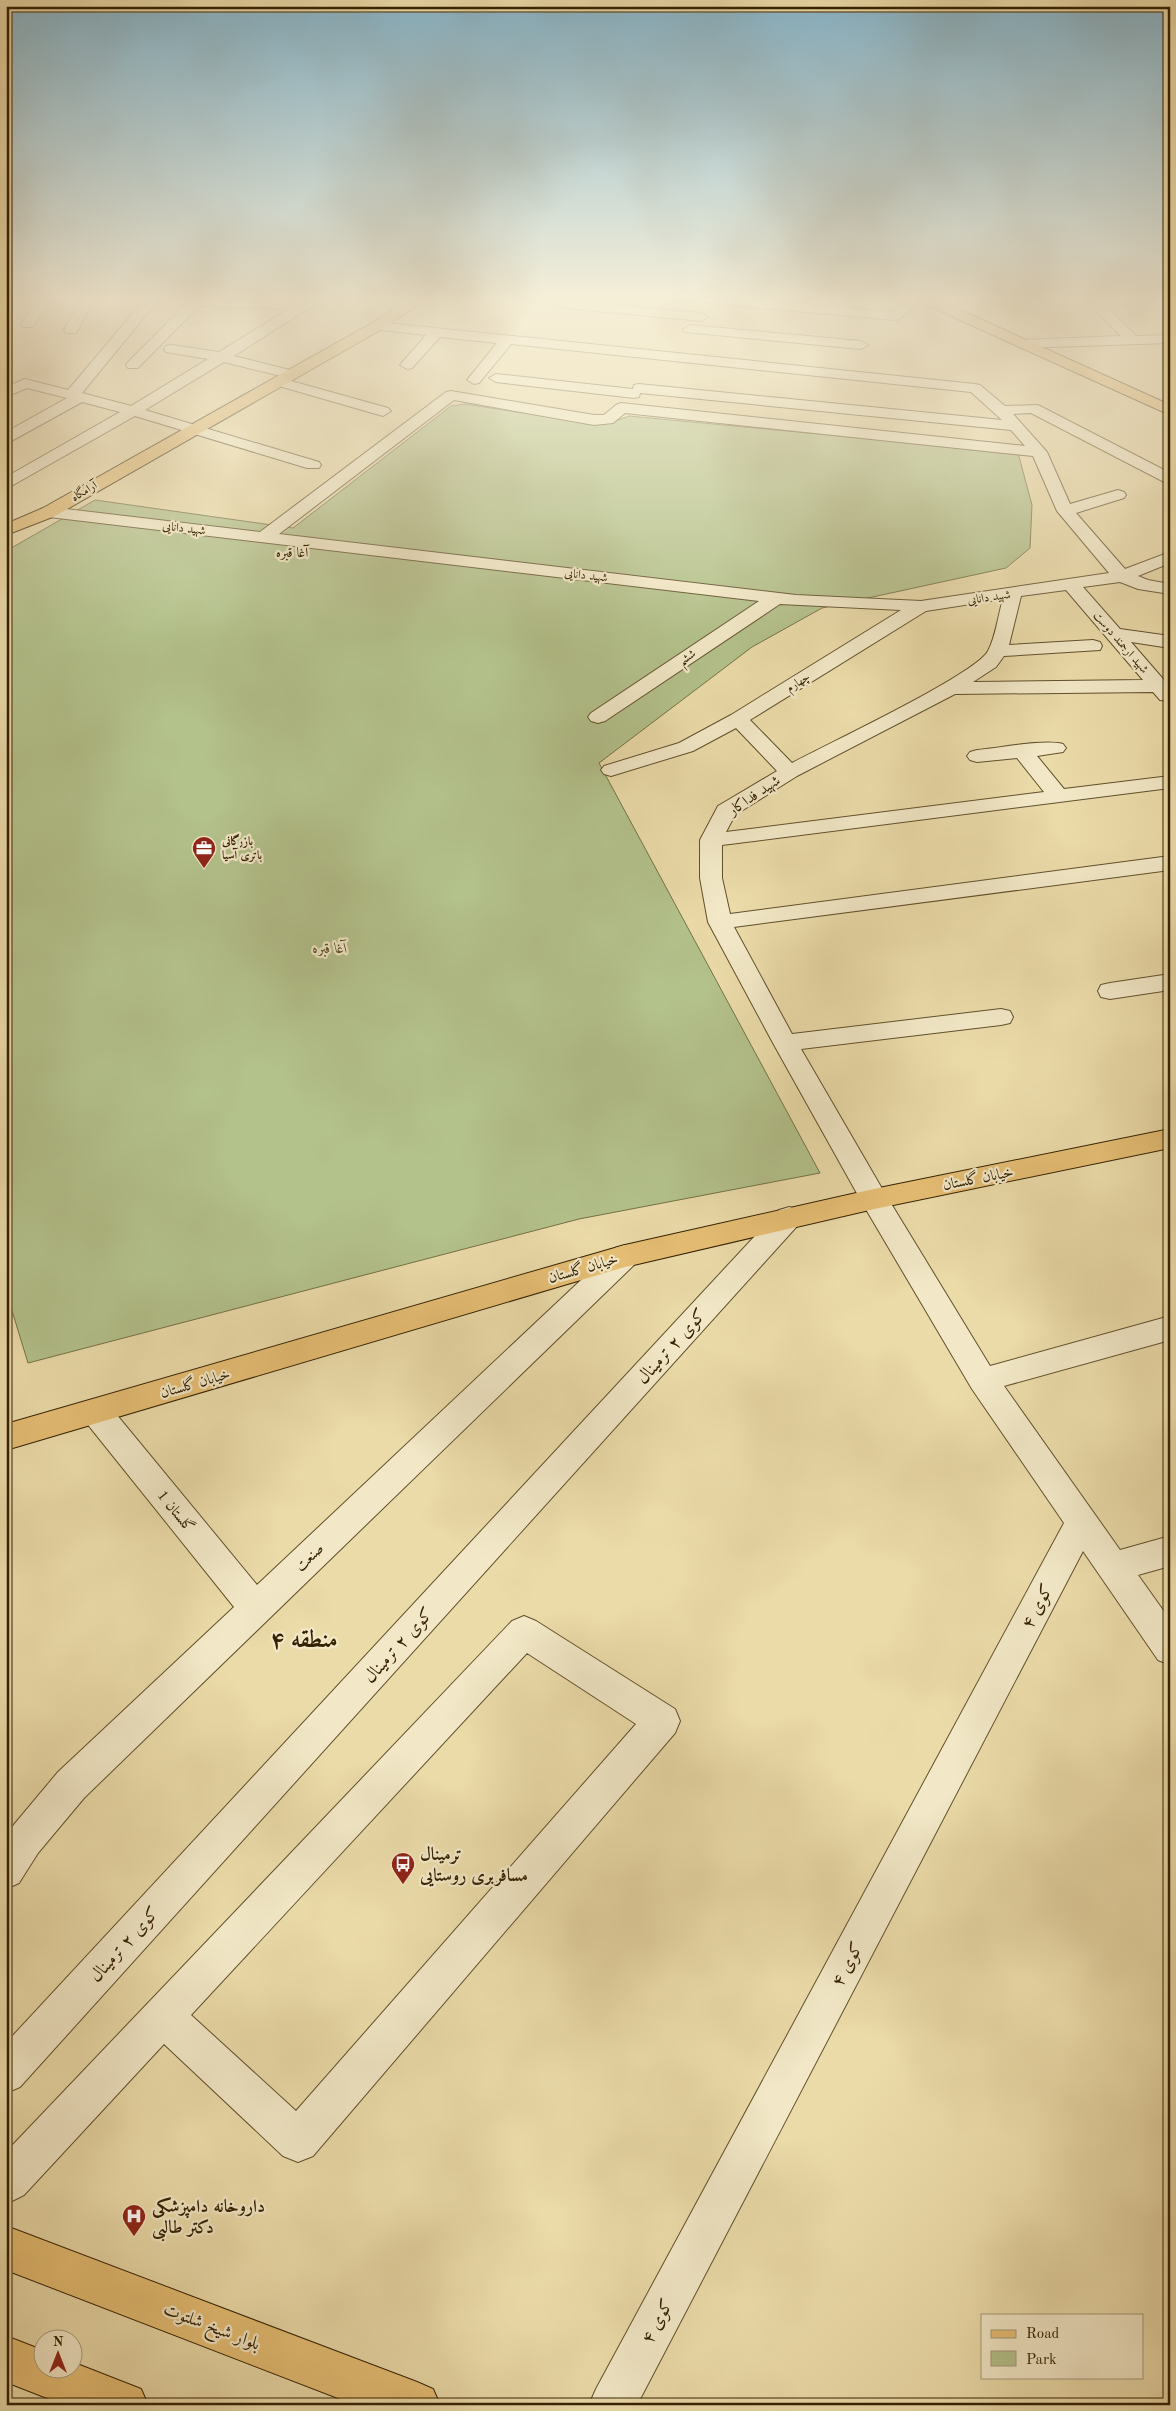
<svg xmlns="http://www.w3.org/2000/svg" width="1176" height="2411" font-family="'Old Standard TT',Amiri,serif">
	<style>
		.green { fill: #b3c18b; stroke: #747147 }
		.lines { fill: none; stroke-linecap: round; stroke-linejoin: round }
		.minor-casing { stroke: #62502c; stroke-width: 2 }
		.major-casing { stroke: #342103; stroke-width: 2 }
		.minor { fill: #f2e8c7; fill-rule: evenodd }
		.major { fill: #e6be74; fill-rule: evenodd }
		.labels { text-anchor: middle; stroke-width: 4.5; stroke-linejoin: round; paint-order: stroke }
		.far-street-label { font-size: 12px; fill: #342103; stroke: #f2e8c7 }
		.far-poi-label { font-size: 12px; font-weight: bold; fill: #342103; stroke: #f2e8c7; text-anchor: start }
		.far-neighbourhood-label { font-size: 14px; fill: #342103; stroke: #f2e8c7 }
		.street-label { font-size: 15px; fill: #342103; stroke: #f2e8c7 }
		.park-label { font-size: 15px; font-style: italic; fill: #544925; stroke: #f2e8c7 }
		.near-street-label { font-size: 18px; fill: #342103; stroke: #f2e8c7 }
		.near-poi-label { font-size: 18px; font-weight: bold; fill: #342103; stroke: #f2e8c7; text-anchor: start }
		.near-district-label { font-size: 24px; font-weight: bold; fill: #342103; stroke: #f2e8c7 }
	</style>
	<rect width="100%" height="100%" fill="#ebdba9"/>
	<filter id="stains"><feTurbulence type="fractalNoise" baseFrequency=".004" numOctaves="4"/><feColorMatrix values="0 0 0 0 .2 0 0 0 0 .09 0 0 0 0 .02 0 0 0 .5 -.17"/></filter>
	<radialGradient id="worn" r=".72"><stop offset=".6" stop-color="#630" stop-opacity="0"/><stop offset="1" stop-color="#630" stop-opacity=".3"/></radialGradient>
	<path class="green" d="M465,404L586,423H610L629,416L1018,453L1032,505L1030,548L1006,568L822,608L752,647L599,763L820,1173L579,1219L28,1363L6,1291V551L95,500L293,528L451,406Z"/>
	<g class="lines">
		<g class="minor-casing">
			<path id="minor" d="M38,299H52L33,327H23L21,324Z
				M81,299H95L76,333H66L64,330Z
				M145,299H159L82,393L131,406L208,359L166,352L164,349L166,346L171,345L219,352L289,309L199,306L138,368H128L126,365L128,362L191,299L302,302L307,299H323L234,356L294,371L296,374L294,377L289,378L224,362L145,410L319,462L321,465L319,468H307L135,416L6,489V477L120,412L82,402L6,444V432L67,398L27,388L6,397V387L25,379L68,390Z
				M396,299H410L403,314L398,315L391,311Z
				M699,299H751L892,312L908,299H923L900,319L895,320L706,303Z
				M1085,299H1147L1140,303L1107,307L1136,336L1170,335V343L1021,348L1014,344L1021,340L1121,336Z
				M561,300L701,313L708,317L701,321L556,307L554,304Z
				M377,322L975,384L980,385L1005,406L1038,405L1170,473V485L1031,413L1013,414L1047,452L1070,504L1118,490L1124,492L1126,495L1124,498L1076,513L1125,569L1170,552V563L1138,576L1148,580L1170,584V594L1138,589L1120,582L1083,587L1120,629L1170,636V648L1131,642L1170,687V701L1160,700L1153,692L955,694L797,776L735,815L726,832L1044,792L1017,758L977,762L970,760L967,756L970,752L977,750C1000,748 1043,739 1063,744L1066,748L1063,752L1037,756L1064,789L1170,776V788L722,845V878L730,914L1170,856V870L734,927L792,1034L1001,1009L1010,1011L1013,1017L1010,1023L1001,1025L801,1049L884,1192L990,1366L1170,1316V1340L1004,1386L1120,1550L1170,1536V1566L1138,1575L1170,1620V1665L1158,1660L1083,1551L637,2405H589L596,2389L1064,1523L972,1389L864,1206L773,1043L708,922L700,878V840L718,806L777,771L736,728L693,751L611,776L604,774L601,770L604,766L679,743L731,715L901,610L780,604L605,721L598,723L591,721L588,717L591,713L759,601L49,517L43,516L41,512L43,508L49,507L260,532L446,392L451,391L594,415H604L616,405L621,403L1025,446L1011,430L640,393L639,397L634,398L496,382L489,378L496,374L633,389L634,385L639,384L1002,420L971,392L511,344L479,383L474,384L467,380L497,343L440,337L412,368L407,369L400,365L426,335L372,329L370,326L372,323ZM454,400L594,425L613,423L625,413L1033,456L1057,511L1109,573L921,601L796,595L279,534ZM1066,590L1143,680L973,682L996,667L1004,656L1100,650L1102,646L1100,642L1093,640L1009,645L1021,596ZM1003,599C998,615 996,636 988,651C975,675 825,745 792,763L750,720L926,611Z
				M690,325L861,341L868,345L861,349L685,332L683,329Z
				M277,377L388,408L391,411L383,416L272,384L270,381Z
				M1170,974V990L1110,999L1101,997L1098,991L1101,985L1110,983Z
				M789,1207L799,1210L803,1217L799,1224L20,2087L6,2093V2043L779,1210Z
				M625,1245L635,1248L639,1256L635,1264L84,1798L38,1853L19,1883L6,1889V1835L12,1827L58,1772L234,1607L85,1421L81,1412L85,1403L96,1399L107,1403L257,1585L615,1248Z
				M524,1616L536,1621L675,1709L680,1721L675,1733L313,2156L298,2162L283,2156L164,2044L24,2195L6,2204V2152L512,1621ZM527,1653L636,1724L296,2111L191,2015Z"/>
		</g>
		<g class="major-casing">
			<path id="major" d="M411,299H427L382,329L55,516L6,535V524L43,508L372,323Z
				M918,299H936L1170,405V415L920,302Z
				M1170,1129V1148L874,1209L625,1267L6,1450V1424L625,1245L874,1189Z
				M6,2226L417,2382L433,2389L440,2405H356L6,2270Z
				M6,2336L42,2350V2368H72V2362L141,2389L148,2405H65L6,2382Z"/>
		</g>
		<use href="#minor" class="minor"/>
		<use href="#major" class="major"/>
	</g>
	<linearGradient id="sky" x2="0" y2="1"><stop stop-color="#88b7cd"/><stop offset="0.47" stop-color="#f6efd8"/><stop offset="1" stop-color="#f6efd8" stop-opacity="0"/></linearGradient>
	<rect width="1176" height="637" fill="url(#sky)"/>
	<defs>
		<g id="office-pin" transform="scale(1.25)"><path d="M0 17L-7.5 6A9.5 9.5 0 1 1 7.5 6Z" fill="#8f2418" stroke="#f2e8c7"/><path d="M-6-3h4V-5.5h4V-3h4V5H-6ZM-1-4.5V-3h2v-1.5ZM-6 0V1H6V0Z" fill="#fff"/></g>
		<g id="bus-pin" transform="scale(1.25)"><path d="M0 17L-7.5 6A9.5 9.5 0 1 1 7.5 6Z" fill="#8f2418" stroke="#f2e8c7"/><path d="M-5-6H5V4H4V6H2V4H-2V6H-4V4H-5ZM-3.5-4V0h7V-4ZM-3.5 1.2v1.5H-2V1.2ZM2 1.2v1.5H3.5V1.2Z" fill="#fff"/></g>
		<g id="hospital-pin" transform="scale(1.25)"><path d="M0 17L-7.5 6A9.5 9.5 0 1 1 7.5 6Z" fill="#8f2418" stroke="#f2e8c7"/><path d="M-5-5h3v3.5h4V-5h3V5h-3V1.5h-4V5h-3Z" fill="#fff"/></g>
	</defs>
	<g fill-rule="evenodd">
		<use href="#office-pin" x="204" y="848"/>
		<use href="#bus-pin" x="403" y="1864"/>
		<use href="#hospital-pin" x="134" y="2216"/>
	</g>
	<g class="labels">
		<g class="far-street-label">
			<text transform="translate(84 491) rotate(-30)" y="4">آرامگاه</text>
			<text transform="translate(184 528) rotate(7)" y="4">شهید دانایی</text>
			<text transform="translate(586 575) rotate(7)" y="4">شهید دانایی</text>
			<text transform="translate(989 597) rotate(-8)" y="4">شهید دانایی</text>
			<text transform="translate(1121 642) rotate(49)" y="4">شهید ارجمند دوست</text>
			<text transform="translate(687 657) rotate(-34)" y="4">ششم</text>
			<text transform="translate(798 682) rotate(-32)" y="4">چهارم</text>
		</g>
		<g class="far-poi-label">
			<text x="222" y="845">بازرگانی<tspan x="222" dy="14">باتری آسیا</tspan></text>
		</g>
		<g class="far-neighbourhood-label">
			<text x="292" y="557">آغا قبره</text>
		</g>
		<g class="street-label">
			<text transform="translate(754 795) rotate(-34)" y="5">شهید فداکار</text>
			<text transform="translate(978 1178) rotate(-11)" y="5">خیابان گلستان</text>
			<text transform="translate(583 1268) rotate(-16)" y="5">خیابان گلستان</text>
			<text transform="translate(195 1383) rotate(-16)" y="5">خیابان گلستان</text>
			<text transform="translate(176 1511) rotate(51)" y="5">گلستان 1</text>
			<text transform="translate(309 1557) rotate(-44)" y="5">صنعت</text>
		</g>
		<g class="park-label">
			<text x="330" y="953">آغا قبره</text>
		</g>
		<g class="near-street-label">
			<text transform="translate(671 1346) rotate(-48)" y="6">کوی ۲ ترمینال</text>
			<text transform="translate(1037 1606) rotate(-62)" y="6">کوی ۴</text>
			<text transform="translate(398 1645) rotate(-48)" y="6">کوی ۲ ترمینال</text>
			<text transform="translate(124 1944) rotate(-48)" y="6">کوی ۲ ترمینال</text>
			<text transform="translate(847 1964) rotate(-62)" y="6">کوی ۴</text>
			<text transform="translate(657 2321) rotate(-62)" y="6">کوی ۴</text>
			<text transform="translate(212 2326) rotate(21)" y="6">بلوار شیخ شلتوت</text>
		</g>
		<g class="near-poi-label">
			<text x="420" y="1860">ترمینال<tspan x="420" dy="21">مسافربری روستایی</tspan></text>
			<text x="152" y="2212">داروخانه دامپزشکی<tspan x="152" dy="21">دکتر طالبی</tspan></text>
		</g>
		<g class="near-district-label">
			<text x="304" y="1647">منطقه ۴</text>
		</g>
	</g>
	<rect width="1176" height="2411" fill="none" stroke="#ebdba9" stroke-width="25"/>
	<rect x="8" y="8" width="1161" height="2396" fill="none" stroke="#342103" stroke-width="2.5"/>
	<rect x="12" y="12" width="1151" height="2386" fill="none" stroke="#342103"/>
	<rect x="981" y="2314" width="162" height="65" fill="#f2e8c7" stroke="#a69879"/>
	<rect x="991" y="2330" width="25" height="8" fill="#e6be74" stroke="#a69879"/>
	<text x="1026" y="2338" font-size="15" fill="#342103">Road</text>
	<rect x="991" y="2351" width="25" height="15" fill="#b3c18b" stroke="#a69879"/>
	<text x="1026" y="2364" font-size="15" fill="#342103">Park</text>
	<g transform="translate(58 2354)"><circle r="24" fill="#f2e8c7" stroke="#a69879"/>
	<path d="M0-4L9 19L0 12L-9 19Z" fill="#8f2418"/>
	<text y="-8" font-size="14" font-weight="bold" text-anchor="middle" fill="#342103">N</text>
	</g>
	<rect width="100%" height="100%" filter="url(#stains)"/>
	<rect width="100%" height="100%" fill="url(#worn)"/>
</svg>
